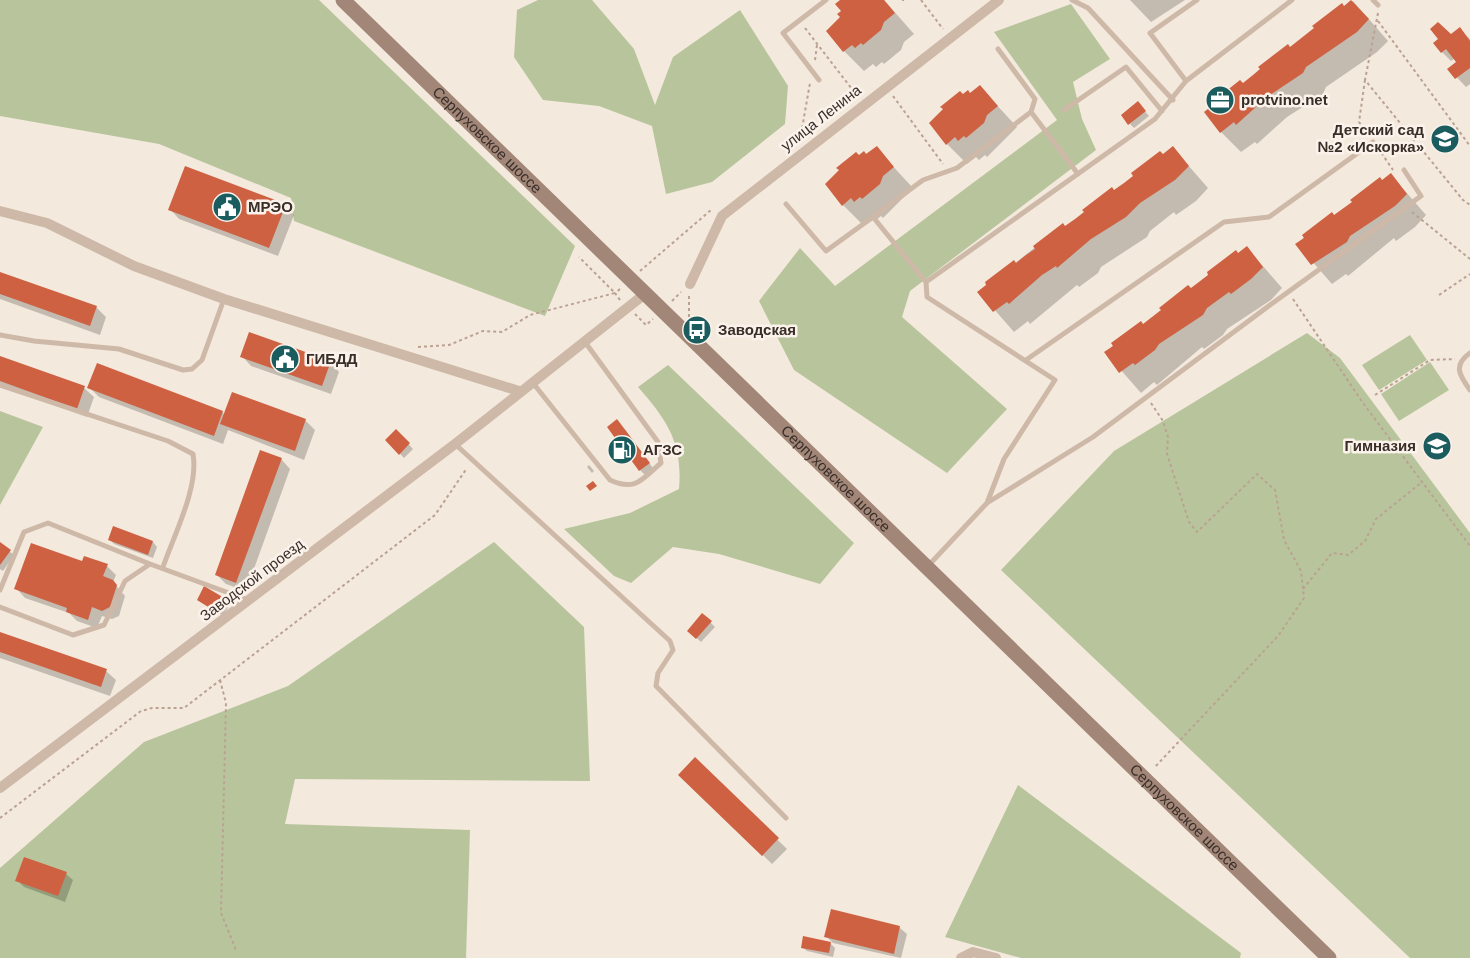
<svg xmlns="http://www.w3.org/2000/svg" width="1470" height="958" font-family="Helvetica,sans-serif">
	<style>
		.green { fill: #b8c59c }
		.shadow { fill: #0003 }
		.building { fill: #ce6142 }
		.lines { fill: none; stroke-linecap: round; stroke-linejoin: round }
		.path { stroke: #baa292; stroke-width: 2; stroke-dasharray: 3 3; stroke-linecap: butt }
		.lane { stroke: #ceb9a8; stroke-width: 5 }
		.street { stroke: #ceb9a8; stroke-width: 10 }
		.secondary { stroke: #a28779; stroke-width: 15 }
		.labels { text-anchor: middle; stroke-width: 5; stroke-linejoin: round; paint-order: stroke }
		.poi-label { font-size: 15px; font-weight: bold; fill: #3a2e29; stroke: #fbf3eb; text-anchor: start }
		.street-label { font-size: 15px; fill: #3a2e29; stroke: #fbf3eb }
	</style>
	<rect width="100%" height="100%" fill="#f4e9dd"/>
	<path class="green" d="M0,0H319L575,246L545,316L294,221L291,198L159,144L0,116Z
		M538,0H592L634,49L655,105L673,57L740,10L788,86L785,124L712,182L666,194L652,126L599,106L543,100L514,57L517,10Z
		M1071,4L1110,59L1073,82L1082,119L1096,150L910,291L902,317L1007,409L947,473L794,370L759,301L800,248L835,286L1057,120L994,32Z
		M1307,333L1340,358L1470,533V958H1410L1001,570L1114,451Z
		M1410,335L1427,360L1379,390L1362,365Z
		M1430,362L1449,390L1399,421L1381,394Z
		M668,365L854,543L820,584L719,554L673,547L631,583L614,576L564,529L630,513L679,489C683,443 667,420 638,387Z
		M0,411L43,427L0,505Z
		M494,542L584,627L590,781L295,779L285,824L470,830L466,958H0V868L144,742L288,686Z
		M1018,785L1241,953L1240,958H1021L945,937Z"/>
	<path class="shadow" d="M842,0H884L914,34L904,42L901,50L884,64L882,62L876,67L873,64L864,71L844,51Z
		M1130,0H1185L1151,22Z
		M1353,1L1388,41L1377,52L1326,87L1323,94L1287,117L1257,144L1255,142L1241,152L1221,132L1243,85Z
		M1460,29L1470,39V84L1466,87L1449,69L1458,62L1455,58L1451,61L1442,52L1451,36Z
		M980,87L1017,127L987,157L985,155L979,160L976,157L967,164L947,144L963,96L970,95Z
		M1142,108L1149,116L1134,128L1130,124Z
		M876,148L913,188L883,218L881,216L875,221L872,218L863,225L843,205L859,157L867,156Z
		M1173,148L1208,188L1196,201L1176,215L1174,212L1150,231L1147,237L1101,267L1098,273L1079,287L1077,285L1030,324L1028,321L1014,332L979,292L1063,225L1065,228Z
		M1391,175L1426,215L1415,227L1396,241L1394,238L1348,276L1346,274L1332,284L1297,244L1313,229L1334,217Z
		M285,205L294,215L278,256L179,219L170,209Z
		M1247,248L1282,288L1271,300L1227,329L1223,335L1204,349L1202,347L1157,385L1154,382L1141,393L1106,353L1121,337L1143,325Z
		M0,273L97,308L106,317L100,335L0,299Z
		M242,356L330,362L339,372L331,394L251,366Z
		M0,358L84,388L94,397L87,417L0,386Z
		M89,387L222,412L225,415L233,394L306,421L315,430L304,460L228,430L223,444L99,397Z
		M624,428L655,471L647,477L640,470Z
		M396,431L413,449L404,458L387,440Z
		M281,459L290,469L246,591L226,584L216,574Z
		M589,465L594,471L592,473L587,467Z
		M114,528L153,542L157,547L153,558L114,544L110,540Z
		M0,544L14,555L3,571L0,569Z
		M83,563L107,566L116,575L113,582L125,596L119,616L112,619L102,616L97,628L77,621L69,613L25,598L16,588Z
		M205,588L230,604L223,616L198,600Z
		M703,615L715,627L701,642L689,631Z
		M0,634L106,671L116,680L110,696L0,658Z
		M695,759L787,849L772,864L680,775Z
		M66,874L73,880L65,902L24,887L17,880Z
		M832,911L900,928L907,934L901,958L833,943L826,936Z
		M831,944L835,948L833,957L807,951L802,947Z"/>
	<path class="building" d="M840,0H884L895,13L884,22L881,30L863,45L861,43L855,48L852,45L843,52L826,31L840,17L837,14L841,11L835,4Z
		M1351,0L1369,19L1357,32L1306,67L1303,73L1267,97L1236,125L1234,122L1220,133L1204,112L1213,105L1211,103L1240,80L1243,83L1253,75L1260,69L1258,67L1288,44L1290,47L1314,28L1312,26L1342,3L1344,6Z
		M1438,22L1451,34L1460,27L1470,41V68L1455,79L1447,69L1456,62L1446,49L1441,53L1433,43L1438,39L1430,29Z
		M980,85L998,106L987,115L984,123L966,138L964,136L958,141L955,137L946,145L929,123L943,109L940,107L960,91L963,94L968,90L970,93Z
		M1138,101L1146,111L1128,125L1121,115Z
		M877,146L894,167L883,176L880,184L862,199L860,197L854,202L851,198L842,206L825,184L839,170L836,168L856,152L859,155L864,151L866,154Z
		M1173,146L1189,166L1175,180L1140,203L1126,217L1091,239L1057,268L1056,266L1042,275L1009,304L1007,302L993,312L977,292L986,285L985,282L1014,260L1016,263L1026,255L1035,249L1033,246L1063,223L1065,226L1075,219L1084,212L1082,210L1112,187L1114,190L1124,183L1133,176L1131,173L1160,151L1163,154Z
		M185,166L286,204L269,248L168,210Z
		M1391,173L1407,194L1395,206L1350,236L1347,242L1311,265L1295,244L1304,238L1302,235L1332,212L1334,215L1352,202L1350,200L1380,177L1382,180Z
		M1247,246L1263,267L1251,279L1231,294L1229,292L1207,308L1203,315L1159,344L1155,350L1135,365L1133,363L1119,373L1104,352L1113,346L1111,343L1141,321L1143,324L1161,310L1159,308L1188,285L1191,288L1208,275L1207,272L1236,250L1238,253Z
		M0,272L97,306L90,326L0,294Z
		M249,332L331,361L322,386L240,357Z
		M0,356L85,386L77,409L0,381Z
		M97,363L223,411L214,436L87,388Z
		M232,392L306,419L295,451L220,424Z
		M617,419L650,463L639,471L607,427Z
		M396,429L410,443L399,455L385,440Z
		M260,450L282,458L236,583L215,575Z
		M593,481L597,486L590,491L586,486Z
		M113,526L153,541L148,555L108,540Z
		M0,542L11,550L0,565Z
		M31,543L82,561L84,556L108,564L103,576L113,580L117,585L110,607L102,611L92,607L88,620L66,612L67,608L14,589Z
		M204,586L226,599L218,613L197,600Z
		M702,613L712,621L696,639L687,631Z
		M0,632L107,669L101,687L0,652Z
		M695,757L779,838L762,856L678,775Z
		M24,857L67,872L58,896L15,881Z
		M831,909L900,926L894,954L824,937Z
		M803,936L831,942L829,953L801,948Z"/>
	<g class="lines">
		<path class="path" d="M902,0H904
			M921,0L943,29
			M1378,13L1365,80L1463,200L1470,205
			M1378,21L1470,146
			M805,28L858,97
			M815,60L817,45
			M1365,80L1359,122L1369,136
			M893,96L943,164
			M800,140L810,83
			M1378,148L1393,170
			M1412,212L1470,259
			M640,271L711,210
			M620,289L615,293L620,300
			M1439,295L1470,274
			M1293,299L1363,403L1470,546
			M672,301L681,292
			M635,314L646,325L653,319
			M689,317V296
			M418,347L449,345L483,331L502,332L530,315L615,293L579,257
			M1375,395L1430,360L1455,359
			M1151,403L1163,421L1168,437L1167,454L1189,522L1197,532L1257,474L1275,490L1284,540L1301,571L1304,598L1278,636L1154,768
			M1303,589L1332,553L1348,555L1365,541L1376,519L1422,482
			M220,680L226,703L221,913L236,950
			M0,818L141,711L152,708H184L435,515L467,468"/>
		<path class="lane" d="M1072,0L1088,8L1173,100
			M1373,0L1378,5
			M998,49L1035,99L1031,112
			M819,80L783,33L826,0
			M1186,81L1292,0
			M1064,110L1126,67L1162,111
			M786,204L826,251L873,217
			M926,282L873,217L923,180L957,168L1031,112L1078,174
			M0,335L34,341L119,349L183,370L192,369L202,360L224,299
			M1470,353C1453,365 1459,375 1470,390
			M1026,360L1224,222L1269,217L1373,142
			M533,383L610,480C636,492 642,479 661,463L658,442L585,342
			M0,385L168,441L193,454C199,487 174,535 163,567
			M455,444L670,641L673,650L658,673L656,686L786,818
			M987,503L1093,437L1270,305L1421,196L1404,170
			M928,566L987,503L1004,459L1055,380L927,297L926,282L1155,119L1186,81L1150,33L1197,0
			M0,590L24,532L48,523L150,564
			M0,607L73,635L104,625L125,581L150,564L248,600"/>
		<path class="street" d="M0,211L47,223L134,266L224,299L519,391
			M690,284L722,216L999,0
			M0,788L455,444L646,293
			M961,958L973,952L996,958"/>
		<path class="secondary" id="s1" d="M343,0L1329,958"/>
	</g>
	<defs>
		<g id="office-disc" transform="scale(1.5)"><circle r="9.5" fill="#1b5c5f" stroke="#fbf3eb"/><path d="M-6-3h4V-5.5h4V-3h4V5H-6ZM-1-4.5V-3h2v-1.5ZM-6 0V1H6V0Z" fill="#fff"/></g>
		<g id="school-disc" transform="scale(1.5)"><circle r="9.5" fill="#1b5c5f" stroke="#fbf3eb"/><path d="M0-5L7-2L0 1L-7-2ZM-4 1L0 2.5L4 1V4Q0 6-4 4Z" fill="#fff"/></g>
		<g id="civic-disc" transform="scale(1.5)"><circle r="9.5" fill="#1b5c5f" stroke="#fbf3eb"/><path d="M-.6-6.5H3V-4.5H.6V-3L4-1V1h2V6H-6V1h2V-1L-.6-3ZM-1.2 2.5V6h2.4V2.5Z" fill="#fff"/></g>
		<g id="bus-disc" transform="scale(1.5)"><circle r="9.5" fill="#1b5c5f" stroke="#fbf3eb"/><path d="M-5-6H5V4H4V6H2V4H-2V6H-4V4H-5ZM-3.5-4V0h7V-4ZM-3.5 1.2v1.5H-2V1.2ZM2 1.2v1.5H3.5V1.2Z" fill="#fff"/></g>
		<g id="fuel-disc" transform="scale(1.5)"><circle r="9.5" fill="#1b5c5f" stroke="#fbf3eb"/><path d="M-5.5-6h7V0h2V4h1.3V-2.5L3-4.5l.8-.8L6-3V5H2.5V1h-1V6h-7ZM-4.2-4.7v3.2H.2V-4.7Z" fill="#fff"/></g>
	</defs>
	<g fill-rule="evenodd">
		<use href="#office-disc" x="1220" y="100"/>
		<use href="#school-disc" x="1445" y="139"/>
		<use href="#civic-disc" x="227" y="207"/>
		<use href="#bus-disc" x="697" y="330"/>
		<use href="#civic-disc" x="285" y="359"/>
		<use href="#school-disc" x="1437" y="446"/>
		<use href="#fuel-disc" x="622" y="450"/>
	</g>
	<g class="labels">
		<g class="poi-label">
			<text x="1241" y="105">protvino.net</text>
			<text x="1424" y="135" text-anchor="end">Детcкий сад<tspan x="1424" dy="17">№2 «Искорка»</tspan></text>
			<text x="248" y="212">МРЭО</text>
			<text x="718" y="335">Заводская</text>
			<text x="306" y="364">ГИБДД</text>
			<text x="1416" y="451" text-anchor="end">Гимназия</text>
			<text x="643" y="455">АГЗС</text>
		</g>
		<g class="street-label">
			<text transform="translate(821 118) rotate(-38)" y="5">улица Ленина</text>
			<text dy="5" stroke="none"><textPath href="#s1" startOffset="201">Серпуховское шоссе</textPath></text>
			<text dy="5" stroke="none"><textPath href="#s1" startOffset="687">Серпуховское шоссе</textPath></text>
			<text transform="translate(252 580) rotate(-37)" y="5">Заводской проезд</text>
			<text dy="5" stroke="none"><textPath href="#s1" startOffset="1173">Серпуховское шоссе</textPath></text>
		</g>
	</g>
</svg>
